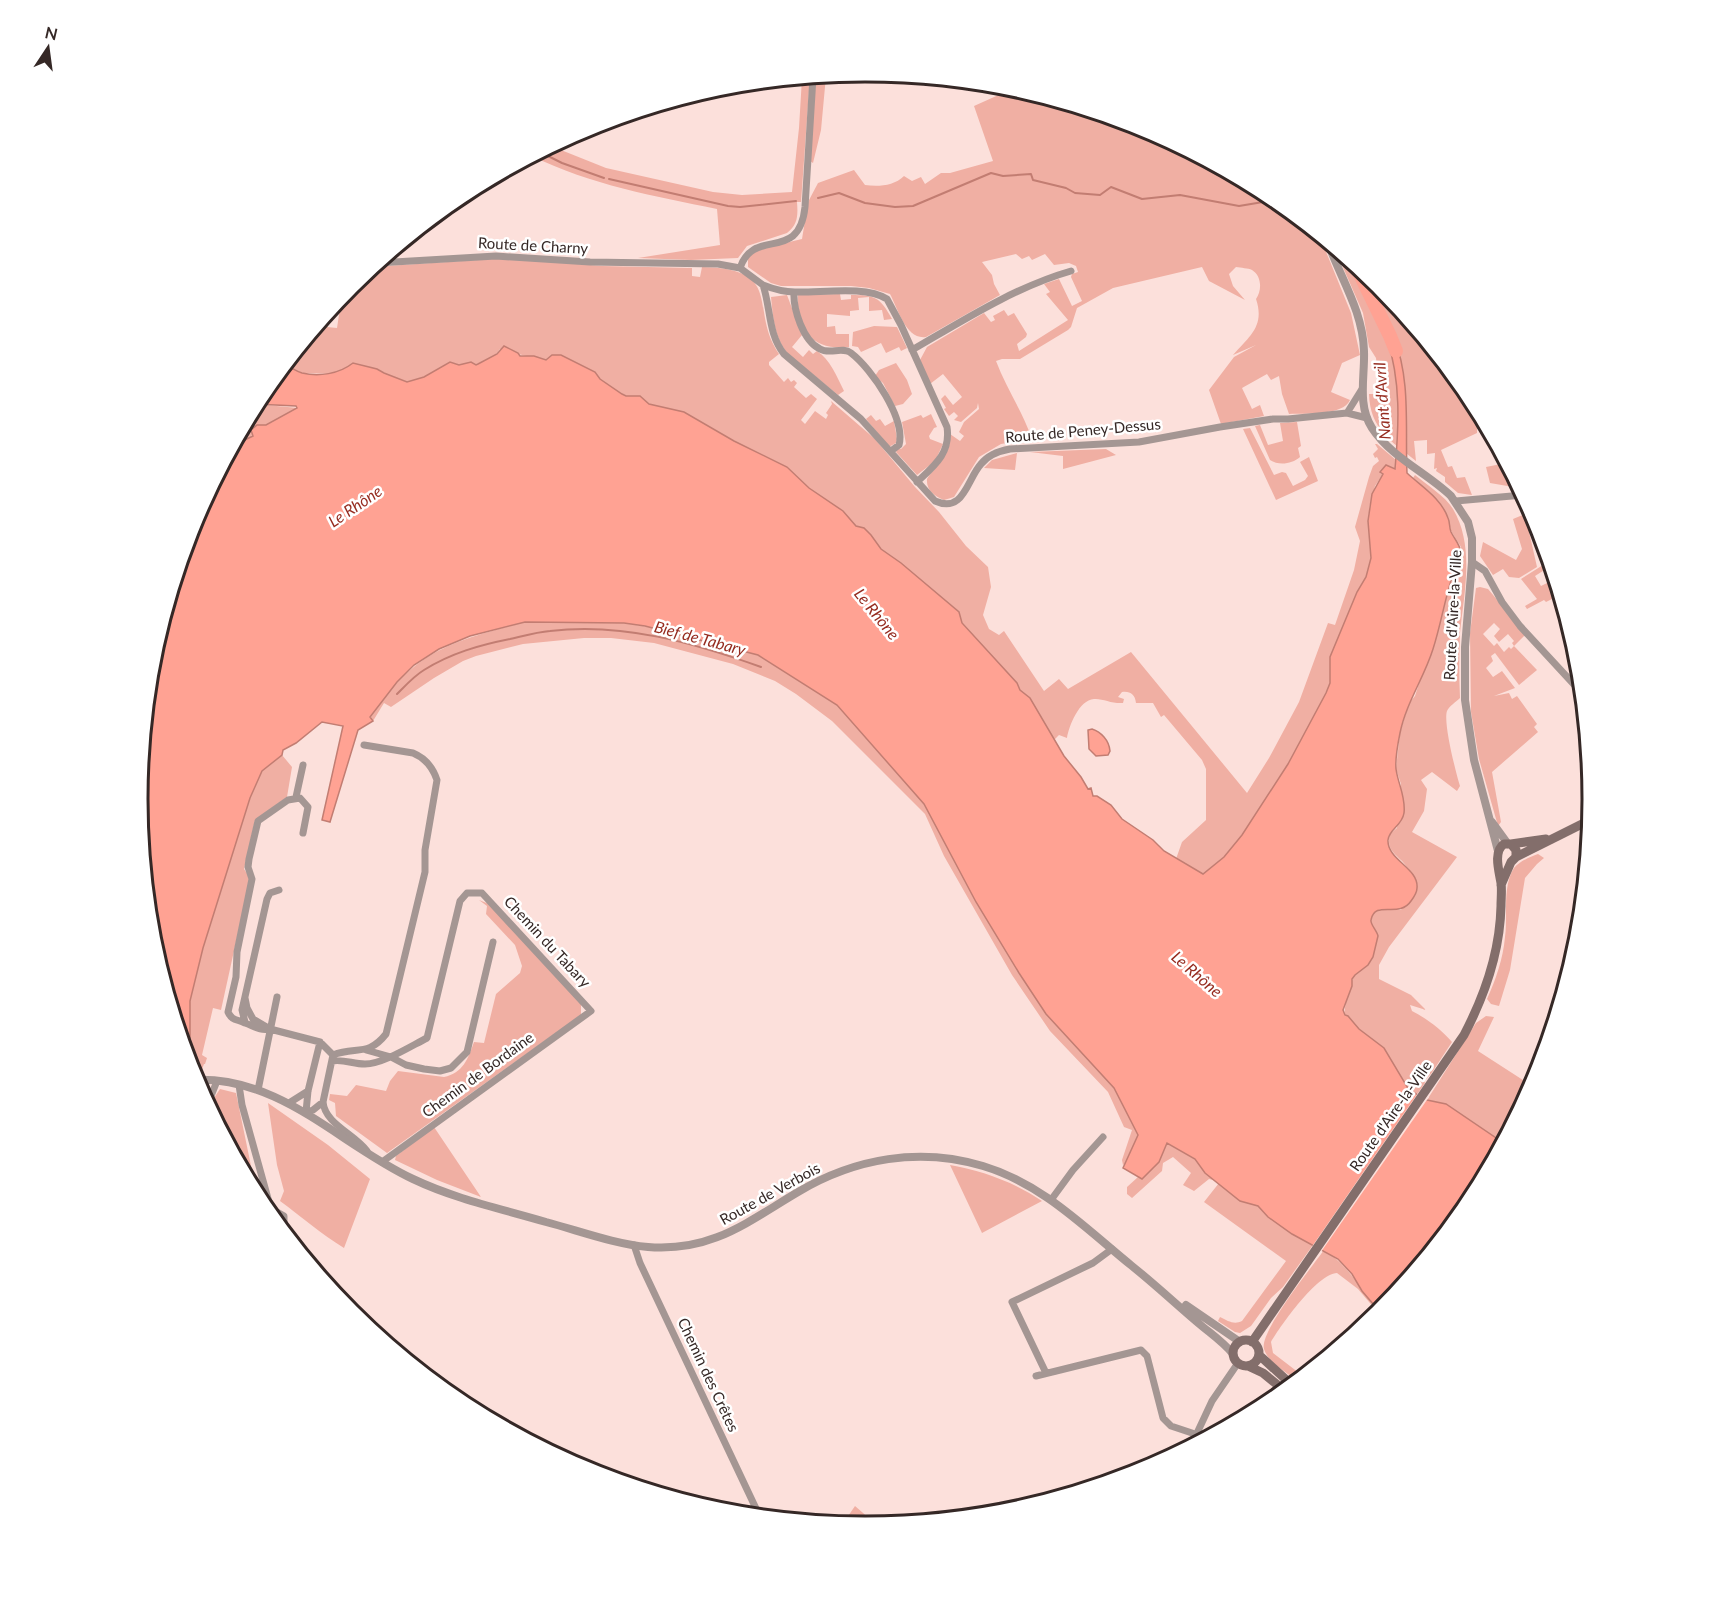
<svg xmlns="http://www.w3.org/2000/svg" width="1729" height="1599" font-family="Lato,sans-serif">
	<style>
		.green { fill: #f0afa3; fill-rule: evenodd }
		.water { fill: #ffa293; stroke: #c27d72; stroke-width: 1.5 }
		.pier { fill: #fce0db }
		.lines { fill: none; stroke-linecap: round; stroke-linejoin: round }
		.stream { stroke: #c27d72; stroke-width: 2 }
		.river { stroke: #ffa293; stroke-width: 14 }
		.minor { stroke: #a49693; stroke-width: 7 }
		.tertiary { stroke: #a49693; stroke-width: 8 }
		.secondary { stroke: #836e6b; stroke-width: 9 }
		.labels { text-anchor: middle; stroke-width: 5; stroke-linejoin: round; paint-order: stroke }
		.street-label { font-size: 15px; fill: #352826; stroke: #fff }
		.water-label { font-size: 16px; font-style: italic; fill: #962c20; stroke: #fff }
		.rim { fill: none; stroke: #352826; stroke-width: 3 }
	</style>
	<rect width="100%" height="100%" fill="#fce0db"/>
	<path class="green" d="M826,76L821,130L813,163L810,161L816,77Z
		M810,77L801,202H797C798,215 798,225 787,233L747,246L738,258L691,260L638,258L720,245L717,209C654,196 591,185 532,156L551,146L606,168L713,192L742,195L792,192L799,128L802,78Z
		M1019,90L1143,128L1269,195L1320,237L1351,313L1360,355L1342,363L1331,392L1350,400C1343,416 1305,413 1289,414L1282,394L1279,376L1271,380L1267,374L1242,388L1252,409L1260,405L1264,416L1221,424L1209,390L1234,357L1256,345L1233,355C1250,336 1265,326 1256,299C1262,291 1262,276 1252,270C1248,268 1241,268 1236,267L1229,274L1233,286L1245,300L1209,281L1202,267L1113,288L1077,308L1071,327L1068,330L1020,359H1002L996,361C1006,388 1023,412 1032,439L1001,444L979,457L954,497L944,500C934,496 926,490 927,479C938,463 951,456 950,434L960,441L964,436L959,432L964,422L979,409L978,403L977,408L961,422L954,420L958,416L954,412L949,416L944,409L946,408L941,399L945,395L953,405L962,397L943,374L930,384L920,360L927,347L984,313L991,322L995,320L993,316L1004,310L1008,316L1014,313L1027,334L1026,337L1017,344L1019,351L1068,320L1046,294L1050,292L1044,284L1059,279L1072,306L1082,301L1071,277L1072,274L1078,272L1076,266L1069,263L1054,265L1045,254L1032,260L1029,256L1022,259L1016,254L982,262L992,275L994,284L1000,295L926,337C906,340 898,309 890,294L869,288L851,286H781L771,283L748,267V257L756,250L802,239L808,202L818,183L854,170L865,185C878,187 894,186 904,176L912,181L921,177L925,184L941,173H950L993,161L974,106L1003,93Z
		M1335,249L1379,285L1470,396L1481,416L1477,417V433L1441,450L1448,467L1452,466L1457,478L1465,477L1472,495L1458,493L1445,482V477L1436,471L1437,468L1434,469L1435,453L1427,454V440L1414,441L1416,461C1391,441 1370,429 1369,394H1378L1380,377L1378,376L1376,358L1369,347L1363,313Z
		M507,258L602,266L692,268V276L700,277L702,267C786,269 748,309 779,354L769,362V365L784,382L788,378L791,382L794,380L797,383L794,387L806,398L811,394L817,399L801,420L805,424L815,411L826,419L828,415L826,413L832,404L831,401L875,439L915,487L939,512L966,546L988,567L991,587L983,615L989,629L999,635L1004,631L1044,691L1059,679L1068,689L1131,652L1247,793L1269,758L1299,702L1328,623L1335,625L1354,570L1360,541L1355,527L1369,477L1373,466L1379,461L1377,457L1375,458L1373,454L1378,449L1375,444H1377L1396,460L1395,469L1380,473L1383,474L1375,486L1370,504L1368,521L1371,558L1366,577L1357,592L1340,633L1330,683L1326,693L1288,764L1242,835L1224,857L1203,874L1176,859L1182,842L1206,820V769L1202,760L1164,715L1161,717L1153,703H1136C1135,694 1130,691 1122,692L1118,697L1124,699L1123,703C1112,704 1102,698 1094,699C1079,700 1069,726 1067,738L1059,735L1054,740L1030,698L1020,690L1016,683L962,623L959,612L955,608L881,549L864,529L856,526L843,511L809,488L787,467L734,441L684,412L649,404L639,396H626L622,394L600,379L595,372L561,355C556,356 552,358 547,359C543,361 507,351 500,349C491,365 466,368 450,362L424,377L407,382L384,373L377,369L353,364L335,374L301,373L289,366H284L317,326L337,328L342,295L350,285L372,267Z
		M840,294L841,300L851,299V295C875,295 880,297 892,319L884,320L882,310L869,311V297L858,298L859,310L850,311V316L827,314V327L835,326L836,334H849V347C813,351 796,330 798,295Z
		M787,295L802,335L792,347L803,357L809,350L813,354L817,351C830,359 837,377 844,391L838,395L787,353C774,336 773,317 771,297Z
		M874,326L897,327L907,348L901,351L899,347L886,353L881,343L861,352L858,347L852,346L853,332Z
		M896,363L907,380L912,394L903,404L895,406L883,383L875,376L879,370Z
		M255,404L298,408L266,425H257L251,430L253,436L232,446Z
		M931,414L937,427L934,428L929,436L930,439L943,444L935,461L917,475L896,452L898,448L901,449L906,444L902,422L921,415L923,418Z
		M871,415L876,421L880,419L885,426L894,421L897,439L896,443L889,447L866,419Z
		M1297,422L1301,446L1298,448L1300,457C1292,464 1279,466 1270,460L1255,426L1260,425L1268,445L1283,441L1280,423Z
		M1250,428L1274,475L1282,472L1286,473L1293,486L1305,480L1308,476L1300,462L1309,457L1318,481L1276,500L1243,429Z
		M1106,449L1116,455L1063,469V456L1030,452Z
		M1017,453L1015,470L984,468L992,460Z
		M1506,463L1519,488L1490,483L1486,467Z
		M1415,475C1427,485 1445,496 1453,509C1475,546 1464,593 1460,633C1459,654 1459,676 1460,698C1456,702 1449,706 1447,711C1443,723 1456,773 1460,786L1457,791L1432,772L1421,780L1427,789L1424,811L1412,832L1457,857L1389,947L1379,965V979L1411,995L1426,1010L1410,1005L1412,1011C1426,1018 1442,1030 1452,1042L1431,1074L1424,1081L1425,1083L1416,1096L1409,1090L1384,1048L1359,1029L1348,1016L1345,1015C1343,1010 1351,979 1355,975C1359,970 1366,969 1369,963C1373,955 1375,945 1378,936C1377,931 1371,926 1371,922C1369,906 1393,909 1401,910L1416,879C1412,875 1411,871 1407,867C1399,855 1385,852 1390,834L1397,828L1401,784L1396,769L1400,733L1409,703L1415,696L1461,553V547L1451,531L1448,518L1431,493L1413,478Z
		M1525,514L1537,567L1519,578L1509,577L1503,569L1493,575L1480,556L1483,542L1516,560L1522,549L1513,519Z
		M1549,562L1562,603L1559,605L1558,603L1555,604L1552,599L1546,602L1544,600L1527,609L1525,606L1537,599L1521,579L1543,565L1546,569L1535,576L1541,586L1551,581L1552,583L1555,582L1545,565Z
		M1480,587L1488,589L1526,634L1514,646L1537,670L1519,685L1495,653L1491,656L1493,661L1486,668L1493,677L1502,671L1515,688L1494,696L1509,693L1512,699L1517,696L1537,724L1534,727L1538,732L1492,772L1501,822L1498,826L1479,759L1471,712L1470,633L1476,588ZM1494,623L1500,629L1494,636L1499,642L1508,634L1514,641L1512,643L1514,646L1511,649L1509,647L1504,652L1497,643L1494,646L1483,634Z
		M525,622L624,623L667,630L758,655L837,705L924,804L976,902L1046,1014L1114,1088L1138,1135L1126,1162L1123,1165L1122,1160L1132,1130L1124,1127L1108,1092L1050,1031L1012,975L944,856L925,814L832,721L796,694L775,681L733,664L654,643L611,638H584L523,644L476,656L463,661L434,678L391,707L384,703L373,721L370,718C413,651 452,641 525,622Z
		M282,755L292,767L287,797L255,820L244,869L250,878L221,1010L213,1008L202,1055L207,1058L205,1064H204L201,1072L192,1073L190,1064V1001L203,948L250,798L262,771Z
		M1538,854L1544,858L1537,864L1525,878L1510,970L1499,1006L1491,1004L1487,999C1496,979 1503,959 1505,937C1508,916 1502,886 1514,868C1520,861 1530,857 1538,854Z
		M479,900L489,904L581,1004V1015L387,1153L336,1116L335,1103L329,1100L330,1094L347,1096L356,1085L386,1091L390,1081L398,1071L444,1077C463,1073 468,1059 474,1042L484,1043L496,994L520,973L522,966L515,945L486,914L487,906Z
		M1486,1016L1494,1017L1478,1051L1532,1086L1502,1142L1446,1104L1427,1100L1476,1023Z
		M220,1089L236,1093L258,1200L207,1104L212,1101Z
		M268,1103L328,1145L370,1179L344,1248C321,1234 302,1217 280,1201L284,1191L277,1165Z
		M434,1127L481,1197L437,1180L395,1160L396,1156Z
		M1167,1143L1195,1159L1213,1180L1209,1179L1194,1191L1183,1185L1191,1173L1173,1157L1163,1163L1162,1171L1132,1198L1127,1194V1187L1138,1177L1142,1179L1159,1162Z
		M950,1165C983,1171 1014,1182 1042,1201L982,1233Z
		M1219,1183L1240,1201L1258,1206L1268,1217L1313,1245L1283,1287L1271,1298L1251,1326L1240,1333L1235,1332L1218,1321L1220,1317C1228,1321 1234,1325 1242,1321L1286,1261L1204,1202Z
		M1324,1250C1349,1266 1358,1286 1377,1308L1375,1309L1358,1289L1337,1273C1317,1274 1281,1325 1271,1342L1273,1353L1303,1376L1297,1381C1287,1372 1268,1363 1264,1349C1259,1332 1312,1267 1324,1250Z
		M855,1506L878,1526L864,1527L842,1525Z"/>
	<path class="water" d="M1390,336L1394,337C1411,381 1405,427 1407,473C1422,487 1441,498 1448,518C1450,522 1449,527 1451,532C1455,540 1460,544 1461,553C1447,583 1443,618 1433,649C1424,678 1406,703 1400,733C1398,743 1395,759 1396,769C1398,784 1406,797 1404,813C1402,826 1389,829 1388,840C1387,860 1419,868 1417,888C1417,893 1414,897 1411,901C1399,919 1375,899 1371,920C1370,924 1377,931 1378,936L1373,957L1368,965L1355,975L1352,979V986L1343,1010L1345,1015L1348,1016L1359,1029L1384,1048L1409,1090L1427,1100L1446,1104L1502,1142L1469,1204L1380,1312L1362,1291L1352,1274L1338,1259L1292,1234L1268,1217L1258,1206L1240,1201L1205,1173L1195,1159L1167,1143L1159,1162L1142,1179L1123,1168L1138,1135L1114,1088L1046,1014L1019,973L976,902L924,804L837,705L758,655L645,626L624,623L525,622L470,636L439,649L414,665L397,682L370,717L373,721L358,730L330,822L322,820L343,726L322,722L296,743L283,750L282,755L262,771L250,798L203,948L190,1001V1064H188L151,941L137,799L151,657L193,521L232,446L253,436L251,430L257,425H266L297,408L296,406L255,404L260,395L284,366C291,366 295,371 302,373C319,377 339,374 353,363L377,369L384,373L407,382L424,377L450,362L459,365L471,362L476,365L478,364L497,354L504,346L518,353L520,356H534L546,360L552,355H561L595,372L600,379L622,394L626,396H640L649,404L684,412L734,441L787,467L809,488L843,511L856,526L864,528L871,535L881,549L901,563L959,612L962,623L1017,683L1020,690L1030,698L1064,756L1081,777L1088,789L1091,788L1093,796H1097L1111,805L1122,819L1153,840L1164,851L1203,874L1224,857L1242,835L1288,764L1326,693L1330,683V657L1357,592L1366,577L1371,558L1368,521L1372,494L1383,474L1380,472L1386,465L1395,469C1399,425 1401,381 1387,339Z
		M1092,729C1101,732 1109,740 1110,751L1108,755L1096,756L1089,749L1088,730Z"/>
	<path class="pier" d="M1418,1093L1429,1097L1321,1252L1311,1248Z"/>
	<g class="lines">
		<path class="stream" d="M540,152L562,163L604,178
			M609,179L728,206L740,207L796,201
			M818,198L839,193L865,203L895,207L913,206L991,173L1003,176L1031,174L1033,180L1066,188L1075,193L1100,195L1111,187L1142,199L1180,195L1239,206L1263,202L1280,204
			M397,694C405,686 414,676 424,670C451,653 480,645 510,639C523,636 537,632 550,631C622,622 694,643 761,667"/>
		<path class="river" d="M1356,266L1390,336L1396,351"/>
		<path class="minor" d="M813,77L805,207C799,264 754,226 740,268L763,285C771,309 768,334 784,354L861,419L935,501C964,514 967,479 981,464C988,455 999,451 1010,449L1139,442L1220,427L1273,419H1288L1347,413L1367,418
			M377,263L496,256L590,262L718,264L740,268
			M763,285C773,289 784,292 795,292C821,293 865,285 887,299L901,325L947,427C951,453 934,466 917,482
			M794,292C793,309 803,341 820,349C830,355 842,346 851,353C872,369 906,419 899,445L891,451
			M912,350C962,321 1015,287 1071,271
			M1347,413L1362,389
			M1456,501L1523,495
			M1472,562L1485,571L1502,602L1520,626L1581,692
			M296,797L303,765
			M245,998L247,1008L253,1019L270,1029L320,1042L333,1055L323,1102C325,1124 355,1134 367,1151
			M245,1022L242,1010L267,899L270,893L279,890
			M270,1029C259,1031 254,1026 245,1023C237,1019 232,1021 228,1012L236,977L237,952L252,879L248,867L249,859L258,821L288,800L300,798L308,807L303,833
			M320,1042L308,1091L306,1112L313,1110L323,1102
			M366,1050L391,1057L406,1065L424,1069L440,1071L451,1068L467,1052L493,942
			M333,1055C356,1046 368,1057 386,1034L425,872V850L437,780C433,768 425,758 413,753L364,745
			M332,1061C344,1059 353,1064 365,1064C383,1064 411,1046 427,1038L460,901L467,893H482L591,1011L382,1162
			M239,1085L242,1105L272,1213
			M258,1090L277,997
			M205,1101L211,1096L217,1081
			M289,1103L308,1091
			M1051,1200L1073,1170L1103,1137
			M270,1215L277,1212L284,1216V1224L279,1227
			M634,1245L640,1263L760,1517
			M1046,1373L1012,1302L1093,1263L1112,1249
			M1036,1376L1141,1350L1147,1356L1163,1418L1171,1426L1195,1434
			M1191,1446L1212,1401L1238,1363"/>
		<path class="tertiary" d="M1328,243C1341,279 1363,312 1364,351C1365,376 1357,405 1372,428C1391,457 1427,473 1451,496L1468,522L1472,538V562L1465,647V700L1474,760L1498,851
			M1492,822L1508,844
			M194,1080C281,1076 340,1145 413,1179C455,1199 502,1209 546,1222C580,1231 614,1244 648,1247C712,1252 747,1222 798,1192C855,1158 920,1147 983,1166C1043,1184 1085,1228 1132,1266C1157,1286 1179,1307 1203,1327C1214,1336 1224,1343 1233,1354
			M1186,1305L1240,1342"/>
		<path class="secondary" d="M1511,844L1546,839
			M1501,885L1511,862L1516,857L1590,820
			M1233 1353a13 13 0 1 1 26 0a13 13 0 1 1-26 0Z
			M1252,1342L1464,1035C1485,995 1500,952 1501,906C1501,898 1502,890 1501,883C1499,871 1493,851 1504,844H1511L1516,850V857
			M1259,1355L1292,1385
			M1248,1366L1263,1373L1285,1391"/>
	</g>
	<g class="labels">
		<g class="street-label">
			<text transform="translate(533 246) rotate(3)" y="5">Route de Charny</text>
			<text transform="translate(1083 431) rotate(-5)" y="5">Route de Peney-Dessus</text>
			<text transform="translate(1453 615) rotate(-87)" y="5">Route d'Aire-la-Ville</text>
			<text transform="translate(547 942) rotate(47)" y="5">Chemin du Tabary</text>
			<text transform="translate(478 1075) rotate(-36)" y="5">Chemin de Bordaine</text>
			<text transform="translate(1391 1116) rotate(-55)" y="5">Route d'Aire-la-Ville</text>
			<text transform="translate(770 1194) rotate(-29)" y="5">Route de Verbois</text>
			<text transform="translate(708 1375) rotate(65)" y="5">Chemin des Crêtes</text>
		</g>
		<g class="water-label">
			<text transform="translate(1382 401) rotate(-94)" y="6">Nant d'Avril</text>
			<text transform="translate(355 506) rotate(-34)" y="6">Le Rhône</text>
			<text transform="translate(877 614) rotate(51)" y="6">Le Rhône</text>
			<text transform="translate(700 638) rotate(15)" y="6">Bief de Tabary</text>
			<text transform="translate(1197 974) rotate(41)" y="6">Le Rhône</text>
		</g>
	</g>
	<path d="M0 0H1729V1599H0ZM148 799a717 717 0 1 1 1434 0a717 717 0 1 1-1434 0Z" fill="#fff" fill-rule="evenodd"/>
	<path class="rim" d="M148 799a717 717 0 1 1 1434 0a717 717 0 1 1-1434 0Z"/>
	<g transform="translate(48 48) rotate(13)" stroke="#ffffff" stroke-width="4.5" paint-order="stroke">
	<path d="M0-4.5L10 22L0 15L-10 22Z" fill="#352826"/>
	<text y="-9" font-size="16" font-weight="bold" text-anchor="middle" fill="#352826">N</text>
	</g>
</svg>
